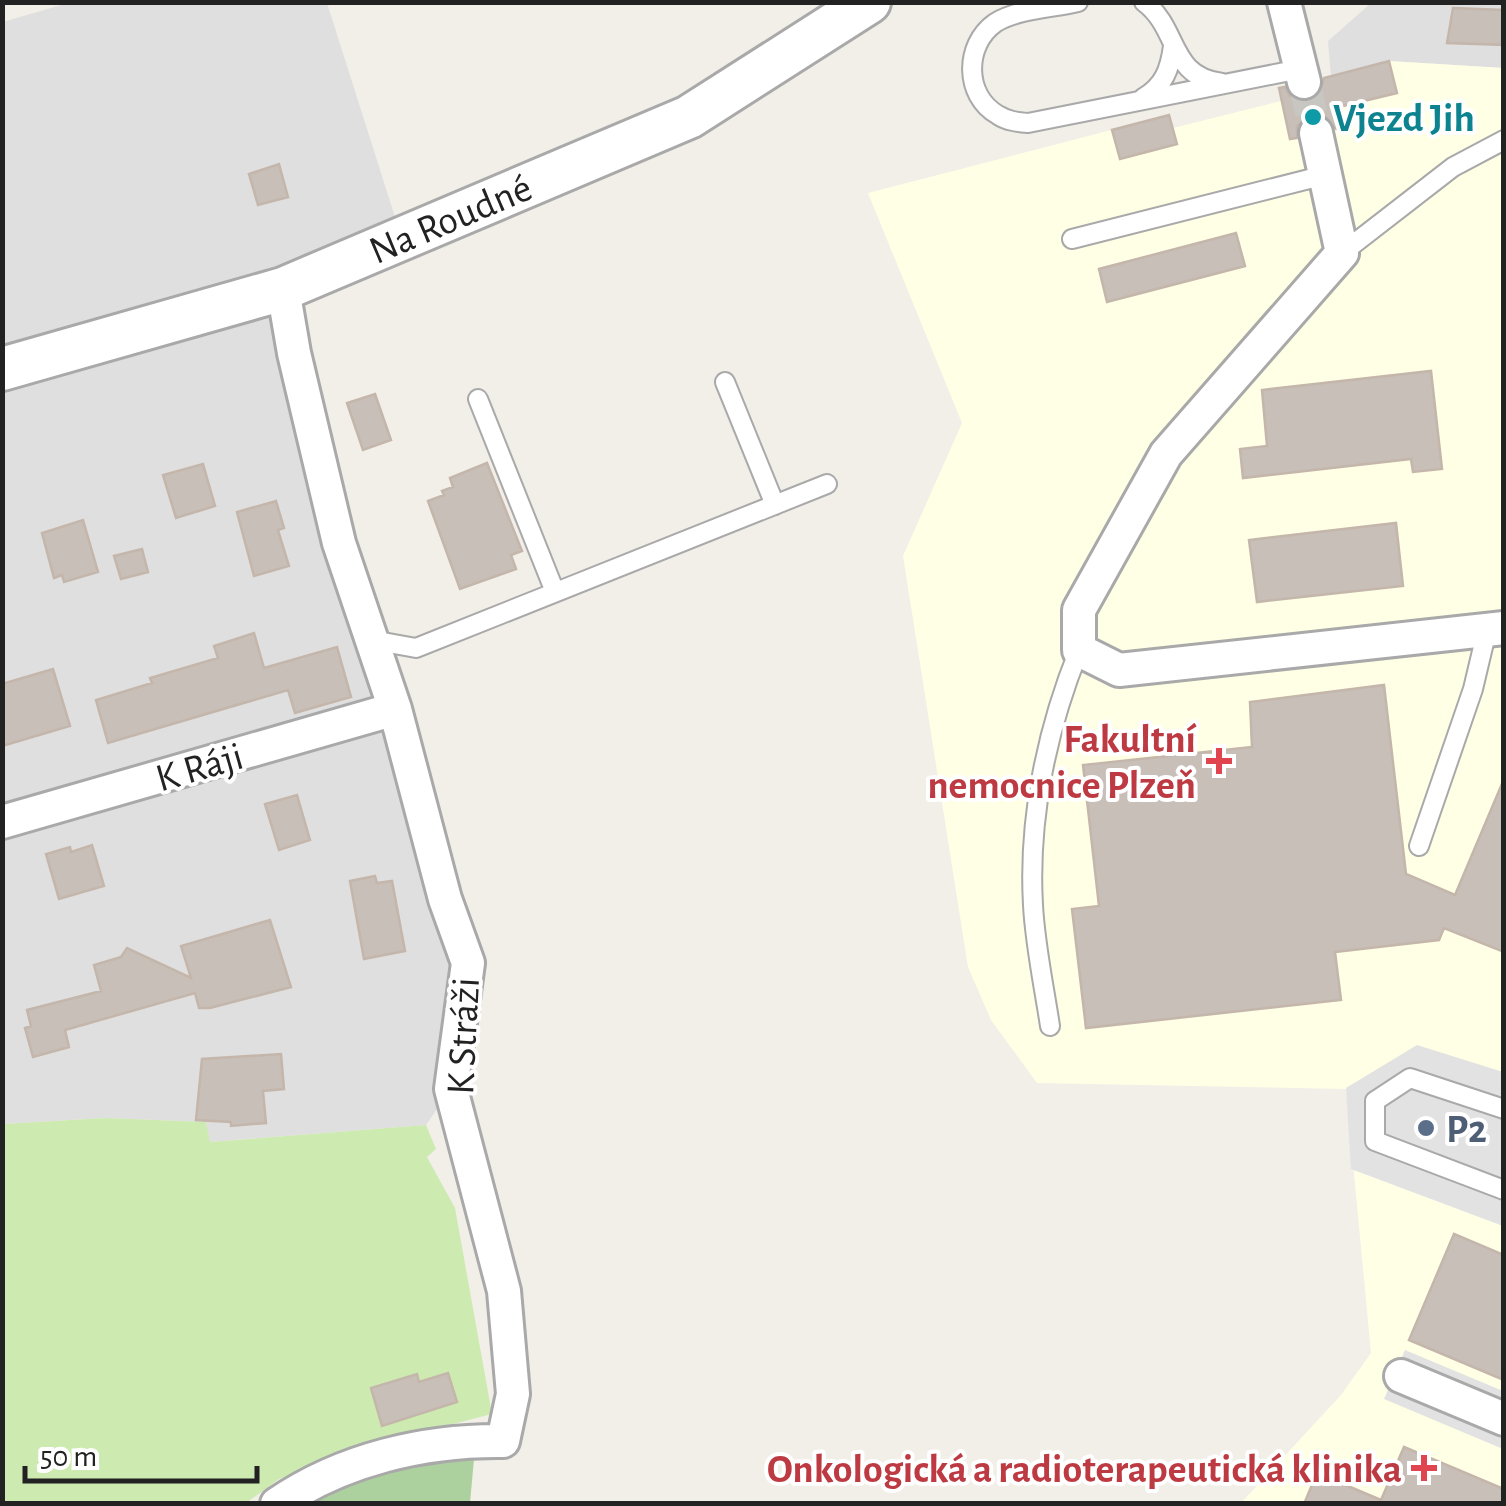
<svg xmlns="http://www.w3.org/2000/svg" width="1506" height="1506" font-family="'Alegreya Sans',sans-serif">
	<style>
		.residential { fill: #e0dfdf }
		.education { fill: #ffffe5 }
		.grass { fill: #cdebb0 }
		.forest { fill: #add19e }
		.parking { fill: #e2e2e2 }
		.building { fill: #c7bfb8; stroke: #c4b6ab; stroke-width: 2.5 }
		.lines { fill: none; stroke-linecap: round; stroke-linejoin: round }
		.minor-tunnel { stroke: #c8c6c1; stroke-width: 32; stroke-dasharray: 32 16; stroke-linecap: butt }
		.service-casing { stroke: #a9a9a9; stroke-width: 22 }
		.minor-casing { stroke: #a9a9a9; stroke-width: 38 }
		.tertiary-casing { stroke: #a9a9a9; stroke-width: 48 }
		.service { stroke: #fff; stroke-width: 18 }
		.minor { stroke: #fff; stroke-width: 32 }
		.tertiary { stroke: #fff; stroke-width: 42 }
		.culture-dot { fill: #0f9aa8; stroke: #fff; stroke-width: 4 }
		.health-dot { fill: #e0444e; stroke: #fff; stroke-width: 4 }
		.service-dot { fill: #5c6f8a; stroke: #fff; stroke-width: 4 }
		.labels { text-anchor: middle; stroke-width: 8; stroke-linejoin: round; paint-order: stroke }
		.culture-label { font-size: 40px; font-weight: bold; fill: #0d838f; stroke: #fff; text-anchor: start }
		.street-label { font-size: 40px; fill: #222; stroke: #fff }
		.health-label { font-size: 40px; font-weight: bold; fill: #be3a42; stroke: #fff; text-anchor: end }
		.service-label { font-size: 40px; font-weight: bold; fill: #4e5e75; stroke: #fff; text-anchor: start }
	</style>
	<rect width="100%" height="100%" fill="#f2efe9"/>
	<path class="residential" d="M68,3H327L402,239L284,289L468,963L451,1089L426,1125L209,1142L206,1122L105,1118L3,1124V22Z
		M1371,3H1503V68L1389,61L1331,76L1328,41Z"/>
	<path class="education" d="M1389,61L1503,68V1503H1241L1341,1395L1371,1353L1346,1089L1037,1083L991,1020L968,967L903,556L962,423L868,193L1169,115L1173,128L1281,101L1279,88Z"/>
	<path class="grass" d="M105,1118L206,1122L210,1142L426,1125L436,1149L427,1157L455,1208L492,1414L387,1441L279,1479L246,1503L3,1504V1124Z"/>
	<path class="forest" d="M415,1458L474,1459L470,1503L291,1504Z"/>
	<path class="parking" d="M1417,1045L1503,1072V1226L1351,1169L1346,1088Z
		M1405,1350L1503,1391V1449L1384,1399Z"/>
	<path class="building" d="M1453,8L1504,10V45L1447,43Z
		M1389,61L1397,93L1339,107L1343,128L1336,129L1323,114H1311L1297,126V138L1290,139L1279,88L1285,87L1290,96L1308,102L1318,96L1324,78Z
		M1169,115L1177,144L1120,159L1112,130Z
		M279,164L288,197L258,205L249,174Z
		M1236,233L1245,266L1107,302L1099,269Z
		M1431,371L1442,469L1413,472L1411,459L1243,478L1240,449L1267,446L1262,390Z
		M375,394L391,440L363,450L347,403Z
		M487,463L522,551L511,555L516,569L460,589L428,501L444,495L442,491L453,487L450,478Z
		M203,464L215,506L176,518L163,475Z
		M276,501L284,528L278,530L289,566L254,576L237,512Z
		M83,520L98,572L64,582L62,575L54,578L42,533Z
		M1396,523L1403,586L1257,602L1249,540Z
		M142,549L148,572L121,579L114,556Z
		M254,633L264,668L337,647L351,697L295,713L288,690L108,743L96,700L152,683L150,678L218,658L214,646Z
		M53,669L70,726L2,746V684Z
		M1384,685L1406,874L1455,895L1504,779V952L1444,928L1439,940L1335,952L1341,1000L1086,1028L1072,909L1099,906L1083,765L1252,747L1250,702Z
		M297,795L310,840L279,850L265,804Z
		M92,845L104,886L59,899L46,854L70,847L71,852Z
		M375,876L377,883L392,881L405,951L364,959L350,881Z
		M270,920L291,987L210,1008H199L195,993L65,1030L69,1047L33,1057L25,1028L31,1026L27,1010L101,991L94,965L121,957L127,948L191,978L181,946Z
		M281,1054L284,1089L263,1091L266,1123L231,1126V1122L196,1120L202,1059Z
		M1454,1234L1504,1255V1380L1409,1340Z
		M448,1373L457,1402L382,1426L371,1388L417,1374L419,1382Z
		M1404,1447L1504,1489V1504H1304L1317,1473L1381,1500Z"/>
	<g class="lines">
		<path class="minor-tunnel" d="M1304,82L1316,133"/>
		<g class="service-casing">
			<path id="service" d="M1078,2C1053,8 1017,9 995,23C964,45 964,96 998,115C1007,121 1017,122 1028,123L1300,69
				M1144,2C1180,29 1168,76 1222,83
				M1143,98C1164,86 1170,69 1173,46
				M1072,239L1325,175
				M1342,253L1453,167L1504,140
				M725,382L775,505
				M478,399L555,592
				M372,640L416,648L827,484
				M1419,846L1473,689L1487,630
				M1050,1026C1044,986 1035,945 1033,905C1028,818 1047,729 1079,650
				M1504,1109L1410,1078L1375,1101V1141L1504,1190"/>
		</g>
		<g class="minor-casing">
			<path id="minor" d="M1284,2L1304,82
				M1316,133L1342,253L1166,454L1079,610V650L1119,670L1504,628
				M2,822L395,709
				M1401,1376L1504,1419
				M277,1504C343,1459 425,1440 503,1441L513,1394L504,1291L451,1089L468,963L445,899L395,709L339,543L294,353L283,289"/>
		</g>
		<g class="tertiary-casing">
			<path id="tertiary" d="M2,369L283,289L689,117L869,2"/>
		</g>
		<use href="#service" class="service"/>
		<use href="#minor" class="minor"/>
		<use href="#tertiary" class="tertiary"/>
	</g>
	<circle class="culture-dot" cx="1313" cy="117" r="10"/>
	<g class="health-dot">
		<path d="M1214 746h10v10h10v10h-10v10h-10v-10h-10v-10h10z"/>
		<path d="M1419 1453h10v10h10v10h-10v10h-10v-10h-10v-10h10z"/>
	</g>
	<circle class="service-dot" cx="1426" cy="1128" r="10"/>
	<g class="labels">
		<g class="culture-label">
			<text x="1333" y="131">Vjezd Jih</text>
		</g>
		<g class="street-label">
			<text transform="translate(450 218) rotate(-23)" y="14">Na Roudné</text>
			<text transform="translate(199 766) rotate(-16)" y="14">K Ráji</text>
			<text transform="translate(462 1036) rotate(-87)" y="14">K Stráži</text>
		</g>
		<g class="health-label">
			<text x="1196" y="752">Fakultní<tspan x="1196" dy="46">nemocnice Plzeň</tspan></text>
			<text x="1402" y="1482">Onkologická a radioterapeutická klinika</text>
		</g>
		<g class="service-label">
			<text x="1446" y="1142">P2</text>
		</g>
	</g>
	<rect width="1506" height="1506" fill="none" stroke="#222222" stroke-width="10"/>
	<path d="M25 1466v15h232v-15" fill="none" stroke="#222222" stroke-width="5"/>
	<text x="40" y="1466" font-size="30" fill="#222222" stroke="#ffffff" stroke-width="8" paint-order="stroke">50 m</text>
</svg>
